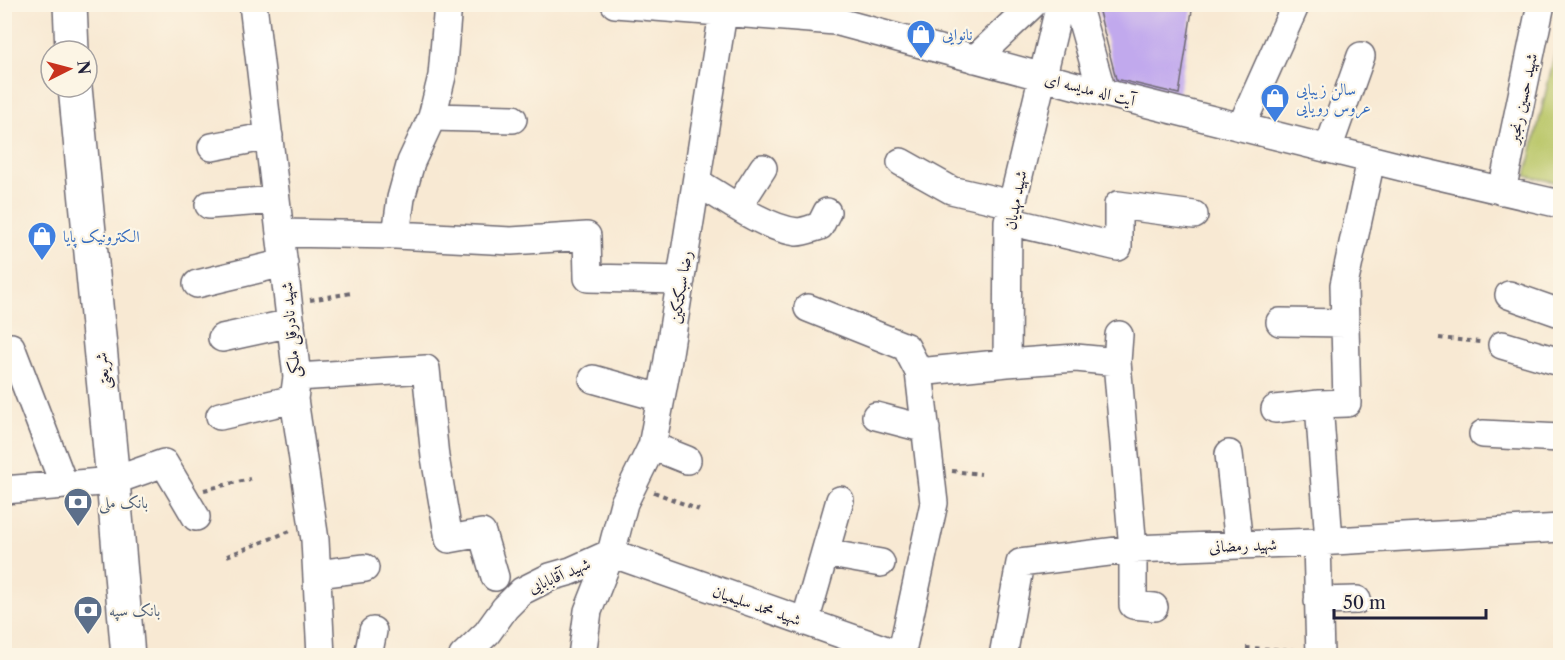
<svg xmlns="http://www.w3.org/2000/svg" width="1565" height="660" font-family="'Libre Caslon Text',Amiri,serif">
	<style>
		.grass { fill: #b9c668; stroke: #6e7452; stroke-width: 1.5 }
		.building { fill: #c1a9ed }
		.lines { fill: none; stroke-linecap: round; stroke-linejoin: round }
		.minor-casing { stroke: #6d6870; stroke-width: 30 }
		.major-casing { stroke: #6d6870; stroke-width: 36 }
		.path { stroke: #6d6870; stroke-width: 4; stroke-dasharray: 4.5 4.5; stroke-linecap: butt }
		.minor { stroke: #fff; stroke-width: 27 }
		.major { stroke: #fff; stroke-width: 33 }
		.labels { text-anchor: middle; stroke-width: 4.5; stroke-linejoin: round; paint-order: stroke }
		.shop-label { font-size: 16px; fill: #366cbe; stroke: #fcf5e5; text-anchor: start }
		.street-label { font-size: 16px; fill: #22223b; stroke: #fcf5e5 }
		.service-label { font-size: 16px; fill: #4e5e75; stroke: #fcf5e5; text-anchor: start }
	</style>
	<rect width="100%" height="100%" fill="#fcf5e5"/>
	<filter id="ink" filterUnits="userSpaceOnUse"><feTurbulence type="fractalNoise" baseFrequency=".0167" numOctaves="2"/><feDisplacementMap in="SourceGraphic" scale="12" xChannelSelector="R" yChannelSelector="G"/><feConvolveMatrix kernelMatrix="1 2 1 2 8 2 1 2 1" color-interpolation-filters="sRGB"/></filter>
	<filter id="wash" filterUnits="userSpaceOnUse"><feTurbulence type="fractalNoise" baseFrequency=".008" numOctaves="4" result="noise"/><feDisplacementMap in="SourceGraphic" scale="24" xChannelSelector="R" yChannelSelector="G"/><feGaussianBlur stdDeviation="1.35" result="paint"/><feColorMatrix in="noise" values="0 0 0 0 0 0 0 0 0 0 0 0 0 0 0 0 0 1.4 0 .05"/><feComposite in="paint" operator="in"/></filter>
	<g filter="url(#wash)">
		<rect width="100%" height="100%" fill="#f8e9d3"/>
		<path class="grass" d="M1560,32V183L1526,176Z"/>
		<g id="blocks">
			<path class="building" d="M1097,4H1193L1179,94L1116,79Z"/>
		</g>
	</g>
	<g filter="url(#ink)">
		<use href="#blocks" fill-opacity="0" stroke="#6d6870" stroke-width="1.5"/>
		<g class="lines">
			<g class="minor-casing">
				<path id="minor" d="M253,4L297,377L294,399L315,540L321,656
					M615,4L835,21L1073,85L1409,169L1560,204
					M1077,4L1102,92
					M975,59L1033,4
					M432,117L513,119
					M1241,127L1296,4
					M212,147L269,136
					M1328,149L1361,56
					M901,162L951,190L1012,204
					M697,182C725,199 764,228 797,232C804,232 813,228 820,226L827,212
					M1502,191L1541,4
					M209,205L276,200
					M738,207L763,168
					M1008,221L1118,247V205L1194,215
					M280,233L396,235L511,241L587,236L588,278L681,280
					M396,235L401,198L411,162L432,117L442,76L448,4
					M197,284L284,263
					M1509,295L1560,313
					M808,308L906,347L919,372
					M1280,322L1345,323
					M1119,335L1117,362L1133,549V605L1154,607
					M222,338L291,323
					M1502,345L1560,362
					M11,347L64,485
					M1007,363L1008,221L1060,4
					M297,377L426,369L435,457L449,539L482,533L495,577
					M593,379L661,398
					M1275,409L1319,404
					M220,416L294,399
					M876,416L926,429
					M1483,434L1560,438
					M652,446L687,460
					M1229,454L1239,545
					M4,490L113,481L164,463L196,517
					M1329,541L1319,404L1347,403L1344,285L1371,160
					M1317,542L1320,656
					M611,553L903,656
					M825,553L881,563
					M317,574L365,568
					M1318,601L1357,600
					M805,622L840,500
					M368,656L373,631
					M463,656L487,633L505,608L522,591L550,577L571,571L611,553
					M582,656L588,611L611,553L624,503L652,446L667,366L723,13
					M901,656L934,503L919,372L1007,363L1076,358L1117,362
					M1003,656L1020,563L1133,549L1317,542L1560,528"/>
			</g>
			<g class="major-casing">
				<path id="major" d="M70,4L72,51
					M75,87L113,481L128,656"/>
			</g>
			<path class="path" d="M310,300L351,293
				M1439,338L1480,342
				M952,471L981,474
				M204,490L250,479
				M654,492L699,510
				M227,556L290,531
				M1246,648L1298,650"/>
			<use href="#minor" class="minor"/>
			<use href="#major" class="major"/>
		</g>
	</g>
	<defs>
		<g id="shop-pin" transform="scale(1.5)"><path d="M0 17L-7.5 6A9.5 9.5 0 1 1 7.5 6Z" fill="#3f7fe0" stroke="#fcf5e5"/><path d="M-5-2.5h2.3a2.7 3.5 0 0 1 5.4 0H5L5.5 6h-11ZM-1.5-2.5h3a1.5 2.3 0 0 0-3 0Z" fill="#fff"/></g>
		<g id="bank-pin" transform="scale(1.5)"><path d="M0 17L-7.5 6A9.5 9.5 0 1 1 7.5 6Z" fill="#5c6f8a" stroke="#fcf5e5"/><path d="M-6-4H6V4H-6ZM0-2.3a2.3 2.3 0 1 0 0 4.6a2.3 2.3 0 1 0 0-4.6Z" fill="#fff"/></g>
	</defs>
	<g fill-rule="evenodd">
		<use href="#shop-pin" x="921" y="34"/>
		<use href="#shop-pin" x="1275" y="98"/>
		<use href="#shop-pin" x="42" y="236"/>
		<use href="#bank-pin" x="78" y="502"/>
		<use href="#bank-pin" x="88" y="610"/>
	</g>
	<g class="labels">
		<g class="shop-label">
			<text x="942" y="40">نانوایی</text>
			<text x="1296" y="95">سالن زیبایی<tspan x="1296" dy="18">عروس رویایی</tspan></text>
			<text x="63" y="242">الکترونیک پایا</text>
		</g>
		<g class="street-label">
			<text transform="translate(1090 89) rotate(14)" y="6">آیت اله مدیسه ای</text>
			<text transform="translate(1522 98) rotate(-78)" y="6">شهید حسین رنجبر</text>
			<text transform="translate(1015 200) rotate(-79)" y="6">شهید مهدیان</text>
			<text transform="translate(680 287) rotate(-81)" y="6">رضا سبکتکین</text>
			<text transform="translate(290 330) rotate(-95)" y="6">شهید نادرقلی ملکی</text>
			<text transform="translate(102 371) rotate(-96)" y="6">شریعتی</text>
			<text transform="translate(1243 545) rotate(-2)" y="6">شهید رمضانی</text>
			<text transform="translate(559 575) rotate(-23)" y="6">شهید آقابابایی</text>
			<text transform="translate(757 605) rotate(19)" y="6">شهید محمد سلیمیان</text>
		</g>
		<g class="service-label">
			<text x="99" y="508">بانک ملی</text>
			<text x="109" y="616">بانک سپه</text>
		</g>
	</g>
	<rect width="1565" height="660" fill="none" stroke="#fcf5e5" stroke-width="24"/>
	<g transform="translate(69 69) rotate(84)"><circle r="28" fill="#fcf5e5" stroke="#a5a1a1" stroke-width="1.5"/>
	<path d="M0-4.5L10 22L0 15L-10 22Z" fill="#c8321e"/>
	<text y="-9" font-size="16" font-weight="bold" text-anchor="middle" fill="#22223b">N</text>
	</g>
	<path d="M1334 609v9h152v-9" fill="none" stroke="#22223b" stroke-width="3"/>
	<text x="1343" y="609" font-size="18" fill="#22223b" stroke="#fcf5e5" stroke-width="4.5" paint-order="stroke">50 m</text>
</svg>
